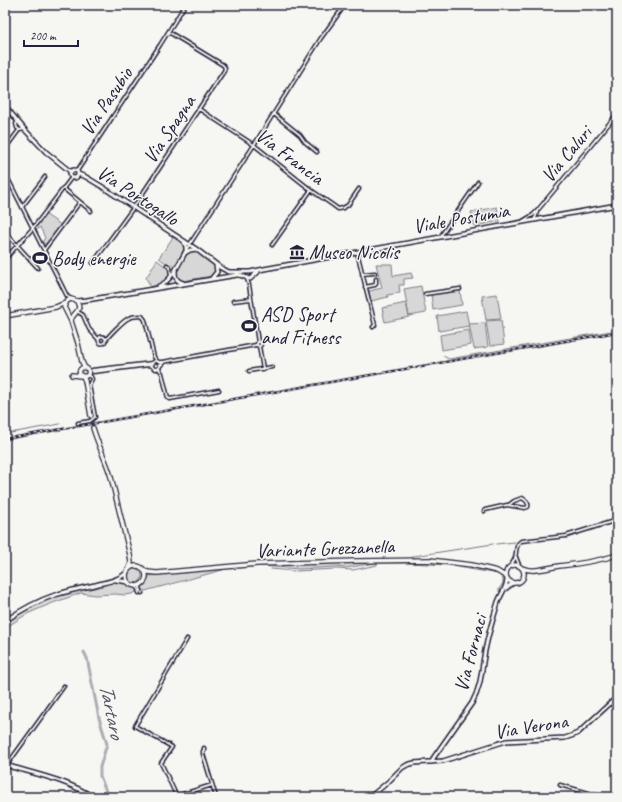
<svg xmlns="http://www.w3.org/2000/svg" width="622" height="802" font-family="Caveat,sans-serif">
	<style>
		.green { fill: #d7d7d7; stroke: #7c7c89 }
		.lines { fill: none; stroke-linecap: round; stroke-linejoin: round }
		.stream { stroke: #757583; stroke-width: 1 }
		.river { stroke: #adadb3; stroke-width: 3 }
		.primary-tunnel { stroke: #cccccd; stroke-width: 3.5; stroke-dasharray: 3.5 2; stroke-linecap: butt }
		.street-casing { stroke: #22223b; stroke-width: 5 }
		.secondary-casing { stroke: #22223b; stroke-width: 6 }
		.primary-casing { stroke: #22223b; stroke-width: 6 }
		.street { stroke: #f6f6f2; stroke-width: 2 }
		.secondary { stroke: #f6f6f2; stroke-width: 3 }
		.primary { stroke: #f6f6f2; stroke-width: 3.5 }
		.rail-casing { stroke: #22223b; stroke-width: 2.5 }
		.rail { stroke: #f6f6f2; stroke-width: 1; stroke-dasharray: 3; stroke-linecap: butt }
		.labels { text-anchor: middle; stroke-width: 3; stroke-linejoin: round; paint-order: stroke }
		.street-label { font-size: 20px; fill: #22223b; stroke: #f6f6f2 }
		.poi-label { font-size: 20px; fill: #22223b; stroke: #f6f6f2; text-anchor: start }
		.water-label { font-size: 21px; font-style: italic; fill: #535365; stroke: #f6f6f2 }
	</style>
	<rect width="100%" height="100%" fill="#f6f6f2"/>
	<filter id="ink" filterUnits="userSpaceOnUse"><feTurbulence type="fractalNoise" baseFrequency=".025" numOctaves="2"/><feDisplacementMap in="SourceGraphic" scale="8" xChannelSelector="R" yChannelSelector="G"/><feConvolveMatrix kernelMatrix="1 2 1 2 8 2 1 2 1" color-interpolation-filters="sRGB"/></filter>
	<g filter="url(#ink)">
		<path class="green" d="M497,207L500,221L474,226L471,212Z
			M45,214L61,225L47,243L45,244L42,242L45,238L40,227L36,231L35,228L37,225Z
			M173,237L181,243L184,247C183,252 177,267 171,265C167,265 162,260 159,258Z
			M193,250L196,251L214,264L215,266L216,272L211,276L183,281C177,280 175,275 177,270L186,253Z
			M157,260L169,269L170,274C165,282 159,284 151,287L146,278Z
			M376,264H392L393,276L411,273L413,278L404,279V285H399L400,293L387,295L388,297L371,301L369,291L382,288Z
			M421,286L426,313L409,316L404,289Z
			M460,290L462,305L433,310L431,294Z
			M497,294L501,319L486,320L482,296Z
			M406,303L409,317L385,322L382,308Z
			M466,311L469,326L439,331L437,316Z
			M501,320L504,344L490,346L486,321Z
			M485,323L488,347L474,349L469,324Z
			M469,330L471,345L442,350L440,335Z
			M419,561C434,562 495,567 503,576C508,581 503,588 499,592V589L503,583V580L502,577L498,574L447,565L408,563H375L345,568L335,567L299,569L261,566L226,569L145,591L141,588C141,583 145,579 149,576L222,568L292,564Z
			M128 576a7 7 0 1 1 14 0a7 7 0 1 1-14 0Z
			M122,581C127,582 130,585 135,586L136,588V592L132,594L125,595L115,594L95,595L81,593L50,604L27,614L5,628V622L26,609L47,599L76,590L111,582Z"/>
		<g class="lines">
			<path class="stream" d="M443,356L449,359L617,330
				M5,434L60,424
				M581,533L617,522
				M530,541L559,538L576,535
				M496,544L515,542
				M413,558V556H414L493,544
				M271,569L294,571
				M296,571L336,569L353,570L377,565"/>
			<path class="river" d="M84,652L87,658L99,718L107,744L100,767V776L106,791L111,797"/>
			<path class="primary-tunnel" d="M91,416L93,428"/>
			<g class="street-casing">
				<path id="street" d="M199,109L254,145L311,190L334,206L338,209L343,208L348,205L359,189
					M274,114L300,135L305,142L317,152
					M18,121L16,124L17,128L20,130L24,129
					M5,149L19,130
					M77,171L160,45L185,5
					M5,173L62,286L67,296L71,299
					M63,188L91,211
					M22,207L45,177
					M534,220L536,216L537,212
					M523,221L533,215L537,211L617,114
					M5,232L38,268
					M440,237L478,182
					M272,245L311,190
					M44,250L80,202
					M186,250L254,145L321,38L345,5
					M358,253V256L375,325L373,327
					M5,259L33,228L72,177
					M93,263L133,208L224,71L225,68L223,65L172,34L169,33L167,34
					M167,265L170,268L171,276
					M362,274L375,273
					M247,279L249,285L258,342
					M365,287L375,285L376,283V279
					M425,294L460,289
					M233,301L251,299
					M78,312L83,315L89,329L99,340
					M98.5 340a3.5 3.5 0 1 1 7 0a3.5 3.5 0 1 1-7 0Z
					M106,340C109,335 124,320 129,318C133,316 138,316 142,316L145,320L154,357L157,361
					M257 344a2 2 0 1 1 4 0a2 2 0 1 1-4 0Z
					M259,346L263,369
					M152 365a4 4 0 1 1 8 0a4 4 0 1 1-8 0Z
					M158,362H163L256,345
					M163,363L160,366L159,369L162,373L168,398L170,399L219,390
					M92,370L152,363
					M249,371L272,367
					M93,372L149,365L152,366
					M78,423L90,421L95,417L89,385L92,379L91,377L87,375
					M484,511L485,510L507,505L525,508L528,507C529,503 526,500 522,498L514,501L509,505
					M516,557L519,565
					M512,564C512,563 515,559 515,558C517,551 515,545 521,541L566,536L617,520
					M141,584L140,588L142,593
					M135,585L138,589L139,593
					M204,748V750L203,751V754L216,797
					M7,765L64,686
					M560,785L603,797
					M177,796L212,785
					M177,797L161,763L172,747L135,726L187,639"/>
			</g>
			<g class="secondary-casing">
				<path id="secondary" d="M5,106L25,130L46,152L71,172
					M70 174a4 4 0 1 1 8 0a4 4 0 1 1-8 0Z
					M78,174L86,177L101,186L196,249L221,268L229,272H242
					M185,253L190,250L196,249
					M175,271C175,277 176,281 183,283
					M242,272H250L264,269L617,205
					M212,278L217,272L216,265
					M159,286C172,281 179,263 186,251V247L184,242
					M77,301L87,300L237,275C244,274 245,279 250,279L258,272
					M116,580L128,582
					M505,589L513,583
					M5,621C21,610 37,601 55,595C68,591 81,588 95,585C105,582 118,581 126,573
					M432,762L434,757L472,703C483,683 481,667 486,646C489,631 494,616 498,602C501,594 507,587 507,579
					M5,764L12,767C40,775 68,781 93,797
					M370,797L388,782L402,768L407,765L414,763L443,761L506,741L565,738L571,736L578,733L617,697"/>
			</g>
			<g class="primary-casing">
				<path id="primary" d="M5,316L56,307L65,303
					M71,321C72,313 78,314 79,307L77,301L71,299L67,301L64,307L71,321L78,343L82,362L85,368
					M79.5 372a4.5 4.5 0 1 1 9 0a4.5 4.5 0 1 1-9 0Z
					M72,375L81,376
					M83,376L85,381L91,416
					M93,428C98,445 106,460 111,477L130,555L131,563L129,568
					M506 574a9 9 0 1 1 18 0a9 9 0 1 1-18 0Z
					M126 576a10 10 0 1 1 20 0a10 10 0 1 1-20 0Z
					M522,568C534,573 546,568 559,566C579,564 598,561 617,555
					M144,571L148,572L157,573L257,564L357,561L430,560L472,565L497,571L505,576"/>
			</g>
			<use href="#street" class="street"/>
			<use href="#secondary" class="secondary"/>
			<use href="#primary" class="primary"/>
			<g class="rail-casing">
				<path id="rail" d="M5,439L617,332"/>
			</g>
			<use href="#rail" class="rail"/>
		</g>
	</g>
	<defs>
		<g id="museum-bare" transform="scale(1.2)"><path d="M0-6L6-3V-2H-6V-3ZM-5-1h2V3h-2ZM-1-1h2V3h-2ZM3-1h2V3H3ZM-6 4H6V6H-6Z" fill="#22223b" stroke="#f6f6f2" stroke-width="2.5" paint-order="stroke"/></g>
		<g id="stadium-bare" transform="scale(1.2)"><path d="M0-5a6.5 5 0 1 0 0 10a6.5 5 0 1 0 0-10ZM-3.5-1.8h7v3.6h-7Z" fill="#22223b" stroke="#f6f6f2" stroke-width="2.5" paint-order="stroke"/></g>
	</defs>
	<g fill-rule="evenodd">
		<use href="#museum-bare" x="297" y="252"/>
		<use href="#stadium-bare" x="40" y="258"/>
		<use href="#stadium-bare" x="249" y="326"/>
	</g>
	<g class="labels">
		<g class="street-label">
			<text transform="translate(106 101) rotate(-56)" y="7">Via Pasubio</text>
			<text transform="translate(169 129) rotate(-56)" y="7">Via Spagna</text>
			<text transform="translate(566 154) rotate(-50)" y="7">Via Caluri</text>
			<text transform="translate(290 156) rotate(37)" y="7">Via Francia</text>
			<text transform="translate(138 195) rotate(33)" y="7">Via Portogallo</text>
			<text transform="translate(461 218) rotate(-10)" y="7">Viale Postumia</text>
			<text transform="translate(325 548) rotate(-2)" y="7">Variante Grezzanella</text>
			<text transform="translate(470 653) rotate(-75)" y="7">Via Fornaci</text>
			<text transform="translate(531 726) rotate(-9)" y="7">Via Verona</text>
		</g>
		<g class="poi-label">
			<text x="309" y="259">Museo Nicolis</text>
			<text x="52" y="265">Body energie</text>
			<text x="261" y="321">ASD Sport<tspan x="261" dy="23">and Fitness</tspan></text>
		</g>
		<g class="water-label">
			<text transform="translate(112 711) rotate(78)" y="7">Tartaro</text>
		</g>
	</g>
	<rect width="622" height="802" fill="none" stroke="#f6f6f2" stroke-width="20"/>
	<rect x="10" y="10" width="602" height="782" fill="none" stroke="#22223b" stroke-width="1.5" filter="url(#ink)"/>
	<path d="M24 40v6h54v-6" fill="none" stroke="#22223b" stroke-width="2"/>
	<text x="30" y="40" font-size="12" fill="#22223b" stroke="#f6f6f2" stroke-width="3" paint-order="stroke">200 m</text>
</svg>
